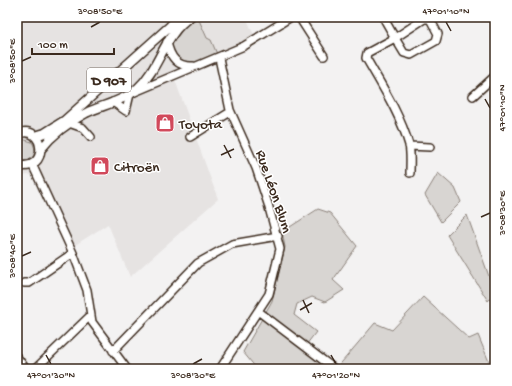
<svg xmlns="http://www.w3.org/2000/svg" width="512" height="386" font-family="'Gochi Hand',sans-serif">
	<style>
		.built { fill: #e6e3e2 }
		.green { fill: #d8d5d2; stroke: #8a8078 }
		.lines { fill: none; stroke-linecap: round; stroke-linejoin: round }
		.minor-casing { stroke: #3b2a1e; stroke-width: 10 }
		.major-casing { stroke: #3b2a1e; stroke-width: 11 }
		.minor { stroke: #fff; stroke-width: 7 }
		.major { stroke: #fff; stroke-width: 8 }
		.ticks { fill: none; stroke: #3b2a1e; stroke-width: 1.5 }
		.labels { text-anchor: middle; stroke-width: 3; stroke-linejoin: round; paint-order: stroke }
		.shield { fill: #fff; stroke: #766a62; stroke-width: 1 }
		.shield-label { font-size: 14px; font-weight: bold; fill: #3b2a1e }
		.poi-label { font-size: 15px; fill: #3b2a1e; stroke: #fff; text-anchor: start }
		.street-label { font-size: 15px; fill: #3b2a1e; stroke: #fff }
		.neatline { fill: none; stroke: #3b2a1e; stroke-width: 1.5 }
		.ticks-label { font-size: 10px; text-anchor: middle; fill: #3b2a1e }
	</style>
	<rect width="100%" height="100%" fill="#f3f2f2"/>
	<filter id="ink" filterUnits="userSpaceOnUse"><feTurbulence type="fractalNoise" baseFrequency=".025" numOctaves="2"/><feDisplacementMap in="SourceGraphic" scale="8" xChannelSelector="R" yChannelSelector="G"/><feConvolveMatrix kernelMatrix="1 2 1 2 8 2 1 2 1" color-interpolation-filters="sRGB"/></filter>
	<g filter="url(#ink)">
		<path class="built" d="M17,17H246L257,42L175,80L218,199L130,277L108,224L72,247L34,174L17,177Z"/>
		<path class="green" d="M194,18L199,20L207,38L211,40L217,54L190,64L176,58L171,44L174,34Z
			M22,139L32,142C37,150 35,157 28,161L17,160V141Z
			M438,173L455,188L461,202L441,222L425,195Z
			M318,209L330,213L357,246L333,280L344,290L325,302L312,297L297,304L294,315L316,332L303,349L328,369H257L243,352L272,301L285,247L282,232Z
			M467,215L495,293L488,301L447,235Z
			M423,297L469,339L478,335L492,369H336L375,323L392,330Z"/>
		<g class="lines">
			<g class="minor-casing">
				<path id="minor" d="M299,17L324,56
					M383,17L395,38L367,53L366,58C382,86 400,114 409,145C411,154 410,164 410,173
					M424,19H430L438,34L436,41L411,55L404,53L395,38Z
					M167,42C170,57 177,67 193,66
					M219,58L230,110L256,168L268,204L280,249L269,294L220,369
					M473,96L495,76
					M113,102L126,111L130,94L244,46L291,17
					M69,123L83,128L91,137
					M190,137L227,114
					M409,146L430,147
					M32,164L73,253L87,290L92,322L127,369
					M24,283H29L73,253
					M258,311L332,367
					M113,351L198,263L232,244L278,236
					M17,357L26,369
					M35,369L90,316"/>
			</g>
			<g class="major-casing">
				<path id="major" d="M17,134C46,122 50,174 17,165
					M35,136L45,133L64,121L170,26L178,17
					M41,149C53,134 69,122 86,113C103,105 124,101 138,88C160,68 164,34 190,17"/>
			</g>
			<use href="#minor" class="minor"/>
			<use href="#major" class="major"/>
		</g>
	</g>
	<path class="ticks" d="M446,22L451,31M91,27L100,22M22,61L31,57M485,99L490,108M224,145L231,158M221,155L234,149M481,217L490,213M22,256L31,252M303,300L309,313M300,310L312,303M46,355L51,364M331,355L336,364M193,364L202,359"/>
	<defs>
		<g id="shop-square" transform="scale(1)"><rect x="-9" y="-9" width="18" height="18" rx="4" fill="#d1495b" stroke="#fff"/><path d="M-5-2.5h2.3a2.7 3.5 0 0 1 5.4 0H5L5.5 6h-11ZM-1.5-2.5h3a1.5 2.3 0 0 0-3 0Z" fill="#fff"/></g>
	</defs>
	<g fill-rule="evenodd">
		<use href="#shop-square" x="165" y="123"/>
		<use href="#shop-square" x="100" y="166"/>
	</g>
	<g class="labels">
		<rect class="shield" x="87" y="68" width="44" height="24" rx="3"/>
		<g class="shield-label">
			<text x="109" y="85">D 907</text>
		</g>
		<g class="poi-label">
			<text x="179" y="128">Toyota</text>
			<text x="114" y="171">Citroën</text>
		</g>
		<g class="street-label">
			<text transform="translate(275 191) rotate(71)" y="5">Rue Léon Blum</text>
		</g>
	</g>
	<rect width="512" height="386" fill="none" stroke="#fff" stroke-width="44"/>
	<path d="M32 48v6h82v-6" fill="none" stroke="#3b2a1e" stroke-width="2"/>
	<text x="38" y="48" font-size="12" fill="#3b2a1e" stroke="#ffffff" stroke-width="3" paint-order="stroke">100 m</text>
	<rect x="22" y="22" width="468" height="342" class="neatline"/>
	<g class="ticks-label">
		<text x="100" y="14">3°08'50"E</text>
		<text x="446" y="14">47°01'10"N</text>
		<text transform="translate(11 61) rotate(-90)" y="4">3°08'50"E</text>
		<text transform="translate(501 108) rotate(-90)" y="4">47°01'10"N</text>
		<text transform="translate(501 213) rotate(-90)" y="4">3°08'30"E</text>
		<text transform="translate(11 256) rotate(-90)" y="4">3°08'40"E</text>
		<text x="51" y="378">47°01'30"N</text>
		<text x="193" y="378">3°08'30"E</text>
		<text x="336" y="378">47°01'20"N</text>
	</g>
</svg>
